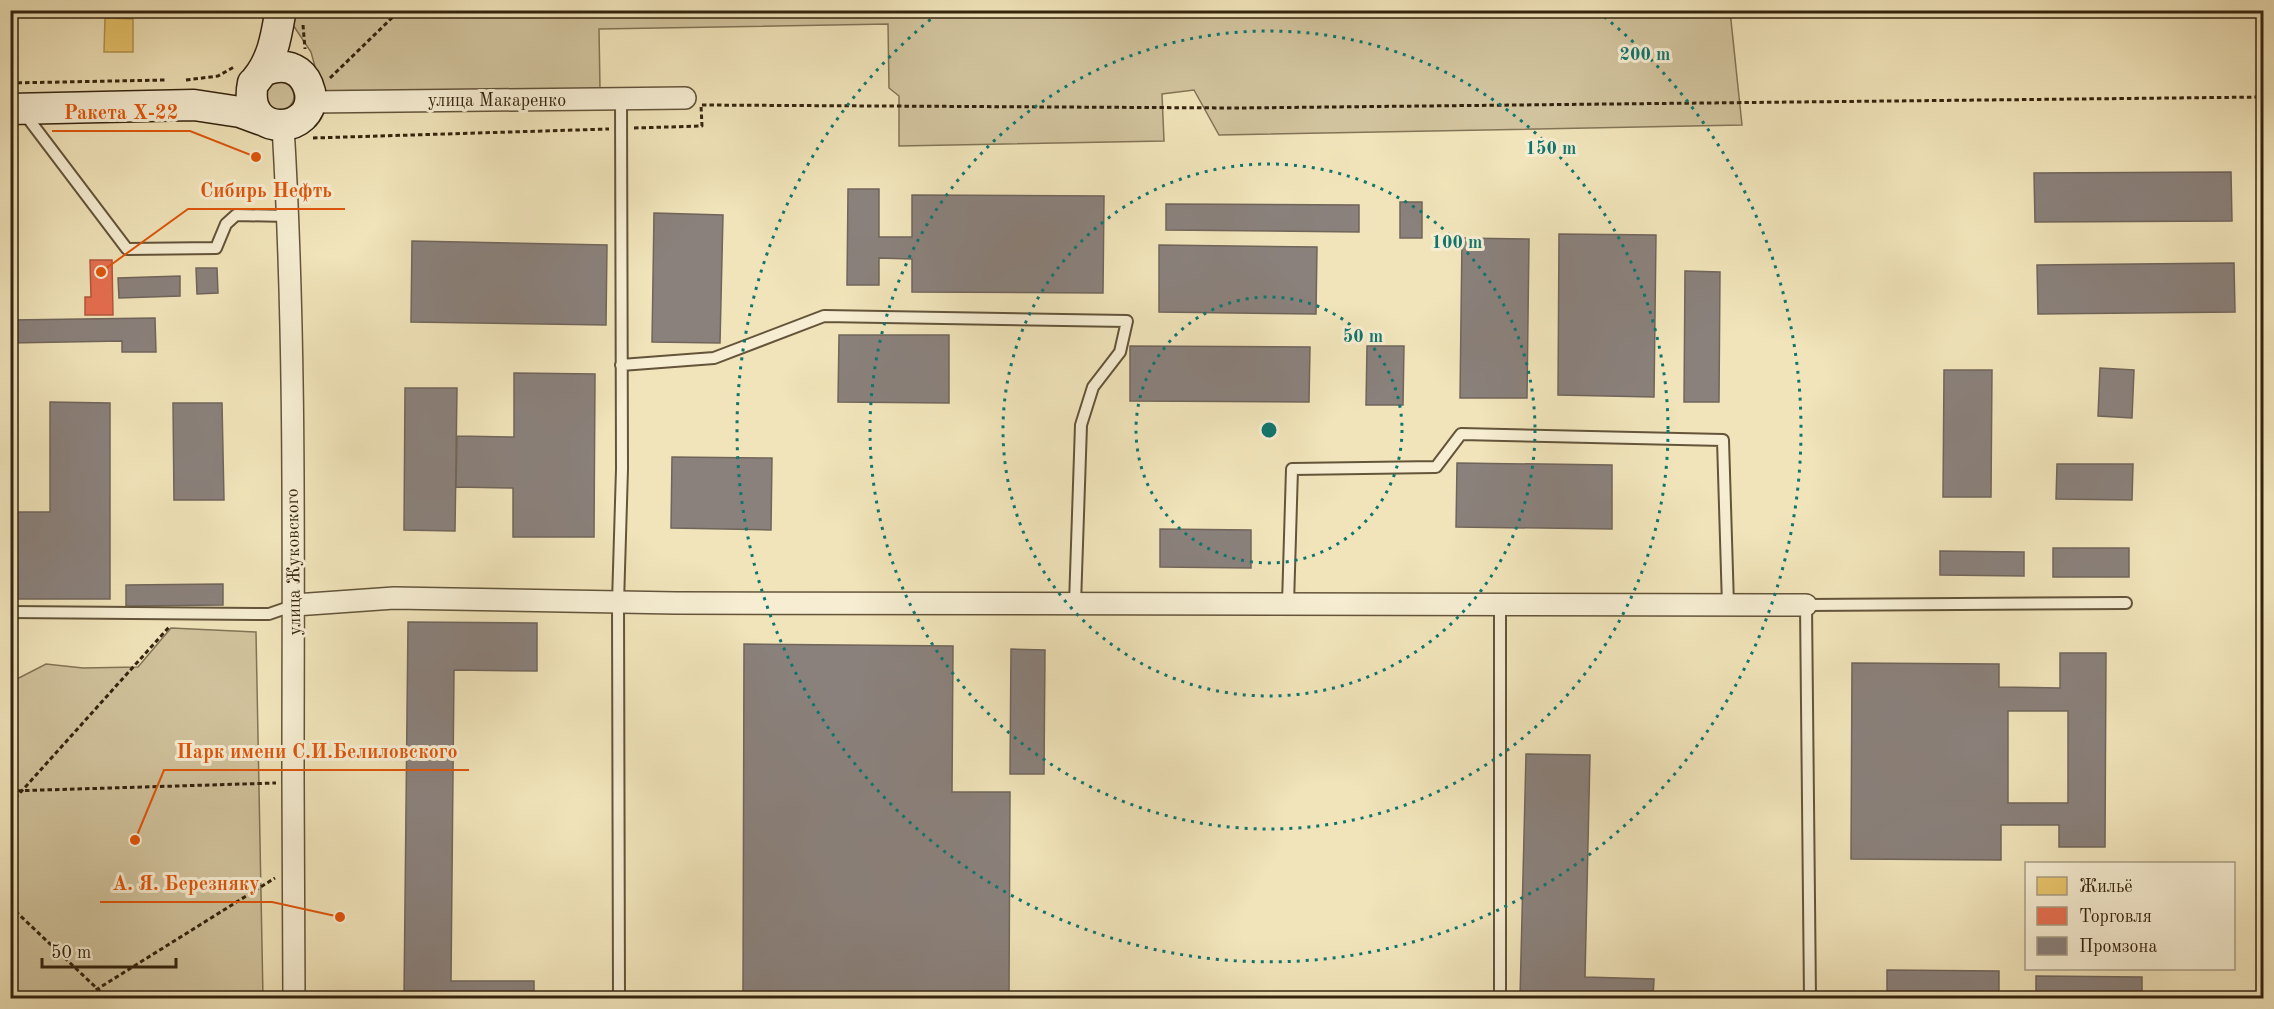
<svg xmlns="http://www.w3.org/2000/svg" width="2274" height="1009" font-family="'Old Standard TT',serif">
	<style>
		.green { fill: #d1c39d; stroke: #827456; stroke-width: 1.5 }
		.homes { fill: #e9c46a; stroke: #b3944f; stroke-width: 1.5 }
		.shops { fill: #e76f51; stroke: #b1583d; stroke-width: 1.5 }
		.industry { fill: #8a817c; stroke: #70655b; stroke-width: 1.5; fill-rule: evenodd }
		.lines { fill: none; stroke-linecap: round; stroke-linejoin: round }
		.lane-casing { stroke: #63543a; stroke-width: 14 }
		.street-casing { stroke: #63543a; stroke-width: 24 }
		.secondary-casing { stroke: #34240f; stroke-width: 33 }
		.path { stroke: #34240f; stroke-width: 3; stroke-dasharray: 4.5 3; stroke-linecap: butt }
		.lane { stroke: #f6edd2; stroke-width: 10 }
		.street { stroke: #f6edd2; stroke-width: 21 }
		.secondary { stroke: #f6edd2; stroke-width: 30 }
		.ring { fill: none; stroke: #0f766e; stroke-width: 3; stroke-dasharray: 3 6 }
		.labels { text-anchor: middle; stroke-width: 6; stroke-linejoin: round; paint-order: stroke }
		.street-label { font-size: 18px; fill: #34240f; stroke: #f6edd2 }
		.centre { fill: #0f766e; stroke: #f6edd2; stroke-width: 3 }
		.ring-label { font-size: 18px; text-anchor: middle; font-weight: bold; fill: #0f766e; stroke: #f6edd2; stroke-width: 6; stroke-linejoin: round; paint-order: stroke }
		.leader { fill: none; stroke: #df560c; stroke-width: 2 }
		.callout-dot { fill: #df560c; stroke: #f6edd2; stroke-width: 2 }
		.callout-label { font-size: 20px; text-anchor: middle; font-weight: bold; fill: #df560c; stroke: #f6edd2; stroke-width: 6; stroke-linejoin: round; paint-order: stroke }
	</style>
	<rect width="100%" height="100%" fill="#f1e4ba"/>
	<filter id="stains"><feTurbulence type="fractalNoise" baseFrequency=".00333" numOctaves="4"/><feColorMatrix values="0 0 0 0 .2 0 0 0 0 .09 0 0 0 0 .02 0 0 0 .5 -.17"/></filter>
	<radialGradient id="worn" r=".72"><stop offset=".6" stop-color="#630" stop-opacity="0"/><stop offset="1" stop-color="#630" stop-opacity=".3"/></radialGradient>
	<path class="green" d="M292,10L1730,11L1742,125L1219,135L1194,90L1162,94L1164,141L899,146V96L889,88L888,24L599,29L600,89L323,96L311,52L291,22Z
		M266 96a14 14 0 1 1 28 0a14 14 0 1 1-28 0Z
		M171,628L256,632L263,998H11V682L46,664L83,668L138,667Z"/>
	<path class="homes" d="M105,18L133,19V52H104Z"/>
	<path class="shops" d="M90,260H112L113,315H85V297H91Z"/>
	<path class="industry" d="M2231,172L2232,221L2035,222L2034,173Z
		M848,189H879V237H912V195L1104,196L1103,293L912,292V259L879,258V285H847Z
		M1400,202H1422V238H1400Z
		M1166,204L1359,205V232L1166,230Z
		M654,213L723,215L720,343L652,342Z
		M1559,234L1656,235L1654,397L1558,395Z
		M1462,238L1529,239L1527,398H1460Z
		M412,241L607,245L606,325L411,322Z
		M1159,245L1317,247L1316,314L1159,312Z
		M2234,263L2235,312L2038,314L2037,265Z
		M196,268H217L218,293L197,294Z
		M1685,271L1720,272L1719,402H1684Z
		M180,276V296L119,298L118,278Z
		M155,318L156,352H122V341L10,343V320Z
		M839,335H949V403L838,402Z
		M1130,346L1310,347L1309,402L1130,401Z
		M1367,346H1404L1403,405H1366Z
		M2100,368L2134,370L2132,418L2098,416Z
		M1944,370H1992L1991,497H1943Z
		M514,373L595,374L594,537H513V488L456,487L457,436L514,437Z
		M405,388H457L455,531L404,530Z
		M50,402L110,403V599H10V512H50Z
		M173,403H222L224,500H174Z
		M672,457L772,458L771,530L671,528Z
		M1457,463L1612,465V529L1456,527Z
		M2057,464H2133L2132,500L2056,499Z
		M1160,529L1251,530V568L1160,567Z
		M2053,548H2129V577H2053Z
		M1940,551L2024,552V576L1940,575Z
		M223,584V605L126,606V585Z
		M408,622L537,623V671L454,670L451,981H534V998H404Z
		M744,644L953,646L952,792H1010L1009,998H743Z
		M1011,649L1045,650L1044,774H1010Z
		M2060,653H2106L2105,847H2059V825H2001V860L1851,859L1852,663L1999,664V687L2060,688ZM2008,711H2068V803H2008Z
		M1526,754L1590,755L1585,977L1654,979L1653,998H1520Z
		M1887,970L1999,971V998H1887Z
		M2036,976L2142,977V998H2036Z
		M2185,995H2222V998H2185Z"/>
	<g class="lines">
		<g class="lane-casing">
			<path id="lane" d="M24,113L127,249L216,248L226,224L236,215L288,216
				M621,365L714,358L824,316L1127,321L1120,352L1093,387L1081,425L1075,604
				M1288,604L1292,469L1436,467L1461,434L1723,440L1728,605
				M1500,605V998
				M10,612L269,614L295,605
				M619,998L618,603L622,469L621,98
				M1810,998L1806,605L2126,603"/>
		</g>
		<g class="street-casing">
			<path id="street" d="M310,102L685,98
				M283,126C296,344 293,562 293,780C293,853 294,926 294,998
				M295,605L394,598L676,603L1806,605"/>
		</g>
		<g class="secondary-casing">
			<path id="secondary" d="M256,80C272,61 276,38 280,14
				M253,83C241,140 317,135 310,92C308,84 305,77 298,72C287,64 275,66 263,71
				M10,109L194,105L240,112L262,120"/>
		</g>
		<path class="path" d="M303,25L305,49
			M330,78L400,10
			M186,80L218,76L234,67
			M10,83L165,80
			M634,128L702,126L701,105L1237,108L2264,97
			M313,138L609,129
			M10,791L276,783
			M10,804L170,626
			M10,906L107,998
			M83,998L275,878"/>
		<use href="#lane" class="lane"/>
		<use href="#street" class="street"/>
		<use href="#secondary" class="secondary"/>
	</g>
	<g class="ring">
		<circle cx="1269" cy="430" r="133"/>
		<circle cx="1269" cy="430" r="266"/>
		<circle cx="1269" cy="430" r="399"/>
		<path d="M1597 11A532 532 0 1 1 941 11"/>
	</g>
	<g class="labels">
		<g class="street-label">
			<text x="497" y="106">улица Макаренко</text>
			<text transform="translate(293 562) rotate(-91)" y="6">улица Жуковского</text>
		</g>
	</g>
	<circle cx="1269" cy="430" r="9" class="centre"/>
	<g class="ring-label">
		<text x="1645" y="60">200 m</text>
		<text x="1551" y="154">150 m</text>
		<text x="1457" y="248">100 m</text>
		<text x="1363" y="342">50 m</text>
	</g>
	<path class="leader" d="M256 157L190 131H52M101 272L188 209H345M135 840L164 770H469M340 917L272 902H100"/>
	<g class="callout-dot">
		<circle cx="256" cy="157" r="6"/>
		<circle cx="101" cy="272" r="6"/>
		<circle cx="135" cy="840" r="6"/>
		<circle cx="340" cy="917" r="6"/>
	</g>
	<g class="callout-label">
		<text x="121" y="119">Ракета Х-22</text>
		<text x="266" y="197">Сибирь Нефть</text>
		<text x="317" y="758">Парк имени С.И.Белиловского</text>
		<text x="186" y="890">А. Я. Березняку</text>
	</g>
	<rect width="2274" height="1009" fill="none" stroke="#f1e4ba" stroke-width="36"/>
	<rect x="12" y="12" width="2250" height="985" fill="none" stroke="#34240f" stroke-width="3"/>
	<rect x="18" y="18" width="2238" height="973" fill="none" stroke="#34240f" stroke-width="1.5"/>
	<rect x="2025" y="862" width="210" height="108" fill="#f6edd2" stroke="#a89d84" stroke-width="1.5"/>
	<rect x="2037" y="877" width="30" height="18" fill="#e9c46a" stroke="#a89d84" stroke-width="1.5"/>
	<text x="2079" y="892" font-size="18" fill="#34240f">Жильё</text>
	<rect x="2037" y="907" width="30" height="18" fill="#e76f51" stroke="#a89d84" stroke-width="1.5"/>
	<text x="2079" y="922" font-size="18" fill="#34240f">Торговля</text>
	<rect x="2037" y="937" width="30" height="18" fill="#8a817c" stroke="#a89d84" stroke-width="1.5"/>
	<text x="2079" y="952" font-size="18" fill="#34240f">Промзона</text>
	<path d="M42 958v9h134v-9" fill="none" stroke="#34240f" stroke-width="3"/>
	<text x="51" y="958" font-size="18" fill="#34240f" stroke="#f6edd2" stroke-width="4.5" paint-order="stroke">50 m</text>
	<rect width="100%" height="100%" filter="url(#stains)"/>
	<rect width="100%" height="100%" fill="url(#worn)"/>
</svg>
